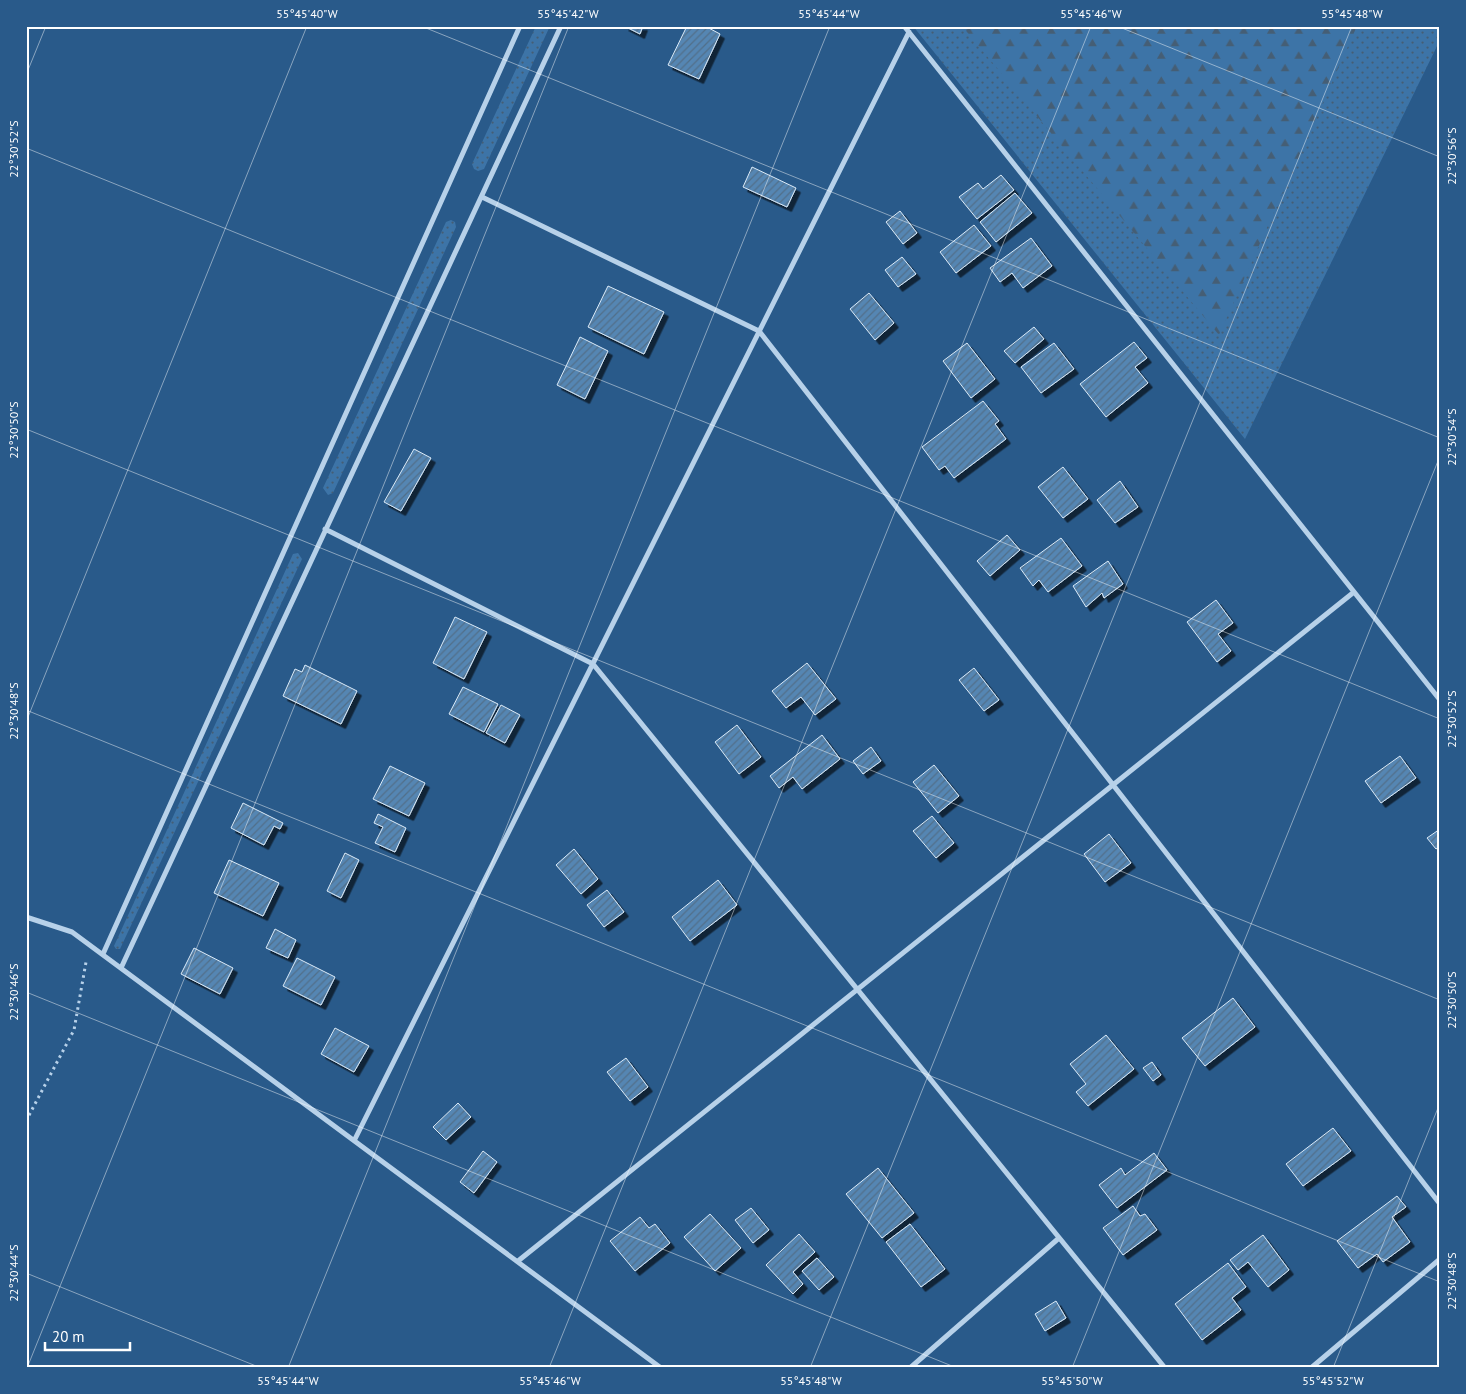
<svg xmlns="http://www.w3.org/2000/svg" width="1466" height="1394" font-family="'PT Sans',sans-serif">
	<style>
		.green { fill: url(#green-dots) }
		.forest { fill: url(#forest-firs) }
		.building { fill: url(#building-hatch); stroke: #dbeaf7; filter: url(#shadow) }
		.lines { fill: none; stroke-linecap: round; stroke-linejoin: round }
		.path { stroke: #b7d1e9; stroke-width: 3; stroke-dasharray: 2.5 4; stroke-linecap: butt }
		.street { stroke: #b7d1e9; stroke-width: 5 }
		.ticks { fill: none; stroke: #fff; stroke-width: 1; stroke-opacity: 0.45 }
		.neatline { fill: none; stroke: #fff; stroke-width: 2 }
		.ticks-label { font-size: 12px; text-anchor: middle; fill: #fff }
	</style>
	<defs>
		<pattern id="green-dots" width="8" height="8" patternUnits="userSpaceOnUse" patternTransform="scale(1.25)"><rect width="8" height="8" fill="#3d74a7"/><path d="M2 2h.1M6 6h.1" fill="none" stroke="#455e75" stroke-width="1.8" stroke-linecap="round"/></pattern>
		<pattern id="forest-firs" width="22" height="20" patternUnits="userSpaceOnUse" patternTransform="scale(1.25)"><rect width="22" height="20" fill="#3d74a7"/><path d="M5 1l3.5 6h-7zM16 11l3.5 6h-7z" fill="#455e75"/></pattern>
		<pattern id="building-hatch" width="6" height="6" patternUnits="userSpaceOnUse" patternTransform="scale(1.25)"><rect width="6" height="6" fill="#5586b3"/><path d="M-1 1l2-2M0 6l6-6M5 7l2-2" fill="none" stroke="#516f8a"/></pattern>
		<filter id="shadow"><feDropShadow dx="4.5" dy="4.5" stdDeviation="0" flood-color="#0009"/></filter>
	</defs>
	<rect width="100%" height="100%" fill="#295a8a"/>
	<path class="green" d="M536,26H550L484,169L478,171L474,169L472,164Z
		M913,26H1440V40L1245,439Z
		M451,220L455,222L456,227L333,493L328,495L323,488L446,222Z
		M298,553L302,559L120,949H116L114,946L293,554Z"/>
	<path class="forest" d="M962,26H1357L1219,335Z"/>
	<path class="building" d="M624,26H643L640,34Z
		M687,26H705L720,34L699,79L668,65Z
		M752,167L796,188L787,207L743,187Z
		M1001,175L1014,190L977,219L959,197L978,183L983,189Z
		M1015,193L1032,213L996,242L980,222Z
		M900,211L917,233L903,244L886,222Z
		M974,225L991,246L956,273L940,252Z
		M1031,238L1052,266L1023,288L1012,273L1000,282L990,268Z
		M902,257L916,274L898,287L885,270Z
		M608,286L664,312L644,354L588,327Z
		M869,293L894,323L875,340L850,309Z
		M1034,327L1044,339L1015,363L1004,351Z
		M580,337L608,351L585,399L557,385Z
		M1134,342L1147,358L1135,367L1148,383L1106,417L1080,384Z
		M967,343L995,379L971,398L943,361Z
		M1054,343L1074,369L1041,393L1021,367Z
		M983,401L999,421L995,424L1006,439L954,478L945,466L939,470L922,447Z
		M414,449L431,458L401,511L384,502Z
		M1063,467L1088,499L1063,518L1038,487Z
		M1120,481L1138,507L1115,523L1097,500Z
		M1007,535L1020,550L990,576L977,561Z
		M1061,538L1082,566L1048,592L1039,580L1033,586L1020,568Z
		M1108,561L1123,584L1104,598L1102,593L1086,607L1073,586Z
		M1216,600L1233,623L1218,634L1231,651L1217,662L1187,622Z
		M455,617L487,632L464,679L433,663Z
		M807,663L836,699L815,715L801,697L786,708L772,691Z
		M305,665L357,691L341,724L283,696L295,669L302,672Z
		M974,668L999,700L984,711L959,680Z
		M463,687L498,704L484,732L449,714Z
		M501,705L520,715L505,743L486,733Z
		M737,725L761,757L739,774L715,742Z
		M822,735L840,759L802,789L793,777L779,788L770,776Z
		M871,747L881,761L863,774L853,761Z
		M1400,756L1416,778L1381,803L1365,781Z
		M934,765L959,796L938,813L913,782Z
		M390,766L425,783L409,816L373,799Z
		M243,803L283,823L280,829L274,826L264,845L231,828Z
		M378,814L406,828L395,852L375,843L383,827L374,823Z
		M932,816L954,843L936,858L913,831Z
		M1440,829V846L1436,849L1427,838Z
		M1109,834L1131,863L1105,882L1084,854Z
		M574,849L598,879L581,894L556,865Z
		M345,853L359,860L341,898L327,891Z
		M229,860L279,883L263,916L214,893Z
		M718,880L737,905L690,941L672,917Z
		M607,890L624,912L604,927L587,905Z
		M275,929L296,940L288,958L266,948Z
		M194,948L233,968L220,994L181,974Z
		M297,958L335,977L321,1005L283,986Z
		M1233,998L1255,1027L1205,1066L1182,1038Z
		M335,1028L369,1046L354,1072L321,1054Z
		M1106,1035L1134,1069L1088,1106L1076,1092L1086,1084L1070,1064Z
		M626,1058L648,1087L630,1101L607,1072Z
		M1152,1062L1161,1075L1153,1081L1143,1068Z
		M458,1103L471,1117L446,1140L433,1127Z
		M1333,1128L1351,1151L1303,1186L1286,1164Z
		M483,1151L497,1162L474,1193L460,1182Z
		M1154,1153L1167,1170L1117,1208L1099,1185L1121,1168L1125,1175Z
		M878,1168L914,1213L882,1238L846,1194Z
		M1397,1196L1406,1207L1392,1217L1410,1242L1383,1262L1377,1254L1358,1268L1337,1241Z
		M1133,1206L1140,1216L1145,1214L1157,1230L1123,1255L1103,1228Z
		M751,1208L769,1230L753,1243L735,1220Z
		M710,1214L741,1248L715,1271L684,1237Z
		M640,1217L649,1228L655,1224L670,1243L635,1271L610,1241Z
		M910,1224L945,1269L921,1287L886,1242Z
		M799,1234L815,1252L793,1272L803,1284L793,1294L766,1265Z
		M1263,1235L1289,1270L1268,1287L1248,1262L1238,1270L1230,1260Z
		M817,1258L834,1277L819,1290L802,1271Z
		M1228,1263L1246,1287L1232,1298L1241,1310L1202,1340L1175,1304Z
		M1056,1301L1066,1318L1045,1331L1035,1314Z"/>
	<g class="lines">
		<path class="path" d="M26,1121L74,1030L86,962"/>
		<path class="street" d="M904,26L1440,700
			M482,197L759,331L1440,1204
			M325,529L593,664L1165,1368
			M26,917L72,932L661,1368
			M103,954L520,26
			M121,968L561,26
			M355,1139L909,32
			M518,1261L1354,592
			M910,1368L1059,1238
			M1311,1368L1440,1259"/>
	</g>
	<path class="ticks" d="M421,26L1440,438M1117,26L1440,157M26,75L46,26M26,148L1440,719M26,429L1440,1000M26,710L1440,1282M26,722L307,26M26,992L957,1368M26,1273L261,1368M27,1368L569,26M288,1368L830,26M549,1368L1091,26M810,1368L1352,26M1072,1368L1440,456M1333,1368L1440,1103"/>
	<rect width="1466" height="1394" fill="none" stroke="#295a8a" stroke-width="55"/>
	<path d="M45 1342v8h85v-8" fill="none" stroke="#ffffff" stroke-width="2.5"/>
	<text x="52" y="1342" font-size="15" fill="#ffffff" stroke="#295a8a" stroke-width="4" paint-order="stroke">20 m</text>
	<rect x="28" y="28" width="1410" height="1338" class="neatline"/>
	<g class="ticks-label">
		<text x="307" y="18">55°45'40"W</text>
		<text x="568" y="18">55°45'42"W</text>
		<text x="829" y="18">55°45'44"W</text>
		<text x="1091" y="18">55°45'46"W</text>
		<text x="1352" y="18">55°45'48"W</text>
		<text transform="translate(14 149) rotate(-90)" y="4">22°30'52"S</text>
		<text transform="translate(1452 156) rotate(-90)" y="4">22°30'56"S</text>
		<text transform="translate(14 430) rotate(-90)" y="4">22°30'50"S</text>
		<text transform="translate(1452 437) rotate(-90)" y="4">22°30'54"S</text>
		<text transform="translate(14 711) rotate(-90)" y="4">22°30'48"S</text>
		<text transform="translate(1452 719) rotate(-90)" y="4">22°30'52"S</text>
		<text transform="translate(14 992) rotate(-90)" y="4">22°30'46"S</text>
		<text transform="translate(1452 1000) rotate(-90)" y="4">22°30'50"S</text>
		<text transform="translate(14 1273) rotate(-90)" y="4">22°30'44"S</text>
		<text transform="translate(1452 1281) rotate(-90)" y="4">22°30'48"S</text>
		<text x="288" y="1385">55°45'44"W</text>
		<text x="550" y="1385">55°45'46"W</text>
		<text x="811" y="1385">55°45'48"W</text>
		<text x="1072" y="1385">55°45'50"W</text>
		<text x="1333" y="1385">55°45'52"W</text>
	</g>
</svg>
